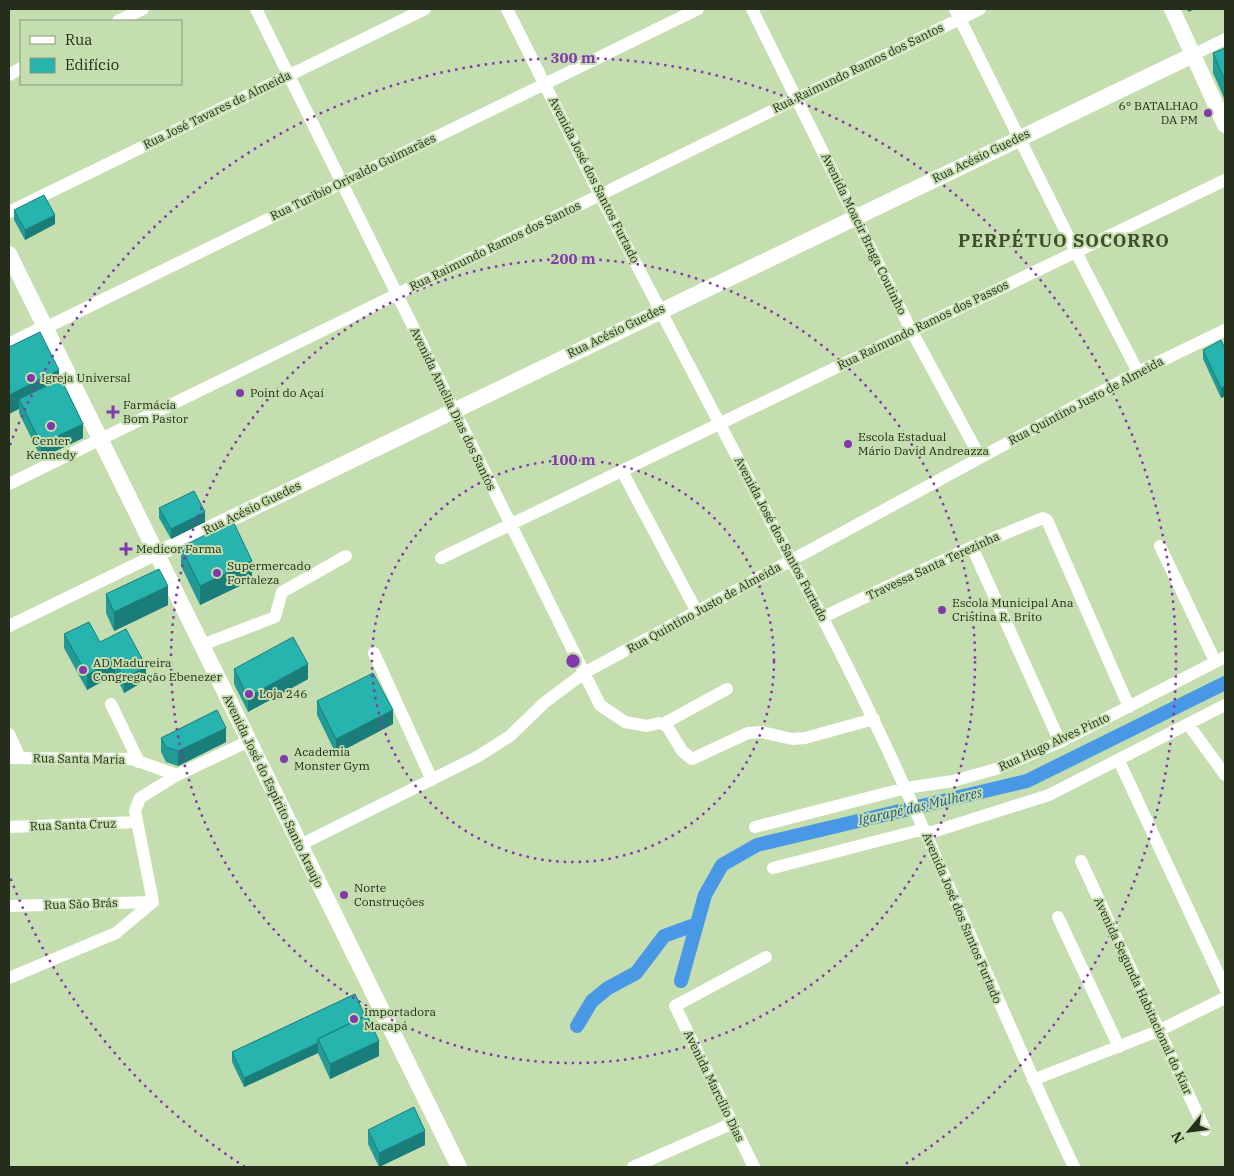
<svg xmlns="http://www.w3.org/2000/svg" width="1234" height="1176" font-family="'IBM Plex Serif',serif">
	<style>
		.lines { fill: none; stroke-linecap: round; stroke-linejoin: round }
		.canal { stroke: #4898e6; stroke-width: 14 }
		.minor { stroke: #fff; stroke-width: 12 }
		.tertiary { stroke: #fff; stroke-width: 16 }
		.wall { fill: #229a96 }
		.shaded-wall { fill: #1b7d7a }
		.building { fill: #27b3ae; stroke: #1b7d7a }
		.ring { fill: none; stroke: #8139ab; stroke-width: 2.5; stroke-dasharray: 2.5 5 }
		.poi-dot { fill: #8139ab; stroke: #c5deaf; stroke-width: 2 }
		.labels { text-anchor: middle; stroke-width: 4; stroke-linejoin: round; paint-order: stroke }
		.street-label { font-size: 12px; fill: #242e1b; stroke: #c5deaf }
		.poi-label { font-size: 12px; fill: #242e1b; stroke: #c5deaf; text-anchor: start }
		.water-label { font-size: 14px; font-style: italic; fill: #23598d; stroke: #c5deaf }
		.district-label { font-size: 18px; font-weight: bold; letter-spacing: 1px; fill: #3b5026; stroke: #c5deaf }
		.centre { fill: #8139ab; stroke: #c5deaf; stroke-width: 2.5 }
		.ring-label { font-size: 15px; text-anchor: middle; font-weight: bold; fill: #8139ab; stroke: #c5deaf; stroke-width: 4; stroke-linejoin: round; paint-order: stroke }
	</style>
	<rect width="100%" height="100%" fill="#c5deaf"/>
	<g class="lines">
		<path class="canal" d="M681,981L705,895L722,865L757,845L1027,781L1225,683
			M577,1026L592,1001L608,988L636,973L664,936L697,924"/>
		<path class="minor" d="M256,9L600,705L625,722L647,726L659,723L667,726L682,751L692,759L748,733L762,732L792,739L805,738L874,719
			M507,9L600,195L791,560C901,755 978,965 1074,1167
			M752,9L911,330L980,457
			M955,9L1076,252L1138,372
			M118,21L143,9
			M1193,55L1225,39
			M9,75L21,68
			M9,212L425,9
			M45,328L698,9
			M622,471L697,612
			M9,484L980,9
			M1160,546L1215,661
			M972,547L1060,742
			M441,558L1225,180
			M823,617L972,547L1043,518L1047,520L1129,707
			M9,626L157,554
			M202,645L275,617L282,592L346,556
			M374,653L432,780
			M111,704L139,762
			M663,724L727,689
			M1188,724L1225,775
			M9,734L20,758
			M9,758L132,759L177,775
			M1119,761L1225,988
			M9,827L137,822
			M755,827L906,788L953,781L996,769L1060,742L1225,657
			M926,834L1049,795L1225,705
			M300,845L477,757L510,736L544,703L584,673L1138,372L1225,330
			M1081,861L1205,1130
			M773,868L924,829
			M153,902L135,811L140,798L177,775L249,741
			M9,906L153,902
			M1058,917L1119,1047
			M9,978L116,933L153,902
			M1033,1080L1158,1031L1225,998
			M633,1167L733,1123
			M754,1167L675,1006L766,957"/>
		<path class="tertiary" d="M1172,9L1225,125
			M9,254L459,1167
			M9,346L45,328
			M157,554L1193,55"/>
	</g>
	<path class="wall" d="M1225,48V100L1213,73V53Z
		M14,210L55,224L25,240L14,220Z
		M9,347L59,379L83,438L41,458L19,413V409Z
		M1225,349V396L1221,398L1203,359V350Z
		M159,508L205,522L171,539L159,518Z
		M181,547L252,580L200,605L181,566Z
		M106,594L168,605L114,631L106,613Z
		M64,634L100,642L146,680L124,693L115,674L87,690L64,648Z
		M234,669L308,679L248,712L234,684Z
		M317,701L393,724L336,754L317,715Z
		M161,738L226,742L178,766L166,762L161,752Z
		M355,994L379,1056L330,1079L318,1053L244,1087L232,1062V1052Z
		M368,1130L425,1145L379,1167L368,1144Z"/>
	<path class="shaded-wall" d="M1188,9H1195L1188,12Z
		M55,215V224L25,240V230Z
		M59,370V390L19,399V409L9,414V395Z
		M1225,386V396L1221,398V388Z
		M83,424V438L41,458V444Z
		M205,512V522L171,539V529Z
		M252,561V580L200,605V586Z
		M168,586V605L114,631V612Z
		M115,660V674L87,690V675Z
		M308,664V679L248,712V697Z
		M146,666V680L124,693V679Z
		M393,710V724L336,754V739Z
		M226,728V742L178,766V751Z
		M379,1041V1056L330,1079V1064Z
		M318,1043V1053L244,1087V1078Z
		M425,1131V1145L379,1167V1153Z"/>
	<path class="building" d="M1225,48V81L1213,53Z
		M44,195L55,215L25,230L14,210Z
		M40,332L59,370L9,395V347Z
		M1221,340L1225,349V386L1221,388L1203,350Z
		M61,379L83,424L41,444L19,399Z
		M194,491L205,512L171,529L159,508Z
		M233,521L252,561L200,586L181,547Z
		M159,569L168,586L114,612L106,594Z
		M89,622L100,642L126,629L146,666L124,679L115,660L87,675L64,634Z
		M293,637L308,664L248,697L234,669Z
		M373,673L393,710L336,739L317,701Z
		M217,710L226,728L178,751L166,747L161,738Z
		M355,994L365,1016L318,1039V1043L244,1078L232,1052Z
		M367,1015L379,1041L330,1064L318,1039Z
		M414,1107L425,1131L379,1153L368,1130Z"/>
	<g class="ring">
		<circle cx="573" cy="661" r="201"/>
		<circle cx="573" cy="661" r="402"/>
		<path d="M245 1167A603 603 0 0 1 10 877M10 445A603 603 0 1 1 901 1167"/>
	</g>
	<g class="poi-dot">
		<circle cx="1208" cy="113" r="5"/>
		<circle cx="31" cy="378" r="5"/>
		<circle cx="240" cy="393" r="5"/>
		<path d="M110.5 404.5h5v5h5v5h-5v5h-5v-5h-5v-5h5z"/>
		<circle cx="51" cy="426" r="5"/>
		<circle cx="848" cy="444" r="5"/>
		<path d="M123.5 541.5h5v5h5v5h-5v5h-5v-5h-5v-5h5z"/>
		<circle cx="217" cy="573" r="5"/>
		<circle cx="942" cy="610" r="5"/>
		<circle cx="83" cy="670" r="5"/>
		<circle cx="249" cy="694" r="5"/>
		<circle cx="284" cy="759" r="5"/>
		<circle cx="344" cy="895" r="5"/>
		<circle cx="354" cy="1019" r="5"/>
	</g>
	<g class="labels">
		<g class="street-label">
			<text transform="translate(858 68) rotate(-26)" y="4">Rua Raimundo Ramos dos Santos</text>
			<text transform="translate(217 110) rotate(-26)" y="4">Rua José Tavares de Almeida</text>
			<text transform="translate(981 156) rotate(-26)" y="4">Rua Acésio Guedes</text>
			<text transform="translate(353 177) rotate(-26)" y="4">Rua Turibio Orivaldo Guimarães</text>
			<text transform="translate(594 180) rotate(63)" y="4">Avenida José dos Santos Furtado</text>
			<text transform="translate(864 234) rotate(64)" y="4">Avenida Moacir Braga Coutinho</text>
			<text transform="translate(495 246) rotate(-26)" y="4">Rua Raimundo Ramos dos Santos</text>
			<text transform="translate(923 325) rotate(-26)" y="4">Rua Raimundo Ramos dos Passos</text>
			<text transform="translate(616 331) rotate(-26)" y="4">Rua Acésio Guedes</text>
			<text transform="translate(1086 401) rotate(-28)" y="4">Rua Quintino Justo de Almeida</text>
			<text transform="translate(453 409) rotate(64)" y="4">Avenida Amélia Dias dos Santos</text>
			<text transform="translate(252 508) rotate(-26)" y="4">Rua Acésio Guedes</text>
			<text transform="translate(781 539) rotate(62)" y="4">Avenida José dos Santos Furtado</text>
			<text transform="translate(933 566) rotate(-25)" y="4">Travessa Santa Terezinha</text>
			<text transform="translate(704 608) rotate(-29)" y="4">Rua Quintino Justo de Almeida</text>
			<text transform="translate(1054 742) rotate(-25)" y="4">Rua Hugo Alves Pinto</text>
			<text transform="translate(79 759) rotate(1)" y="4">Rua Santa Maria</text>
			<text transform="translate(273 791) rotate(64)" y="4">Avenida José do Espírito Santo Araujo</text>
			<text transform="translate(73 825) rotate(-2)" y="4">Rua Santa Cruz</text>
			<text transform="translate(81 904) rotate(-2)" y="4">Rua São Brás</text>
			<text transform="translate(962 918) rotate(67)" y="4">Avenida José dos Santos Furtado</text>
			<text transform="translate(1143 996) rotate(65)" y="4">Avenida Segunda Habitacional do Kiar</text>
			<text transform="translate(714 1086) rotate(64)" y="4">Avenida Marcílio Dias</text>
		</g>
		<g class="poi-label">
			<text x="1198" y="110" text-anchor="end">6° BATALHAO<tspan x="1198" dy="14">DA PM</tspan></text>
			<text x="41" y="382">Igreja Universal</text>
			<text x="250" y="397">Point do Açaí</text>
			<text x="123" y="409">Farmácia<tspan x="123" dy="14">Bom Pastor</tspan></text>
			<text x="858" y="441">Escola Estadual<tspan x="858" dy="14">Mário David Andreazza</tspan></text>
			<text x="51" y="445" text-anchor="middle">Center<tspan x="51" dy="14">Kennedy</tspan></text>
			<text x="136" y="553">Medicor Farma</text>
			<text x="227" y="570">Supermercado<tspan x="227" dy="14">Fortaleza</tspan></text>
			<text x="952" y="607">Escola Municipal Ana<tspan x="952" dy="14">Cristina R. Brito</tspan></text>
			<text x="93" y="667">AD Madureira<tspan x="93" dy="14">Congregação Ebenezer</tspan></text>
			<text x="259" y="698">Loja 246</text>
			<text x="294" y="756">Academia<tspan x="294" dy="14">Monster Gym</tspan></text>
			<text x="354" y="892">Norte<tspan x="354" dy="14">Construções</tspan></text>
			<text x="364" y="1016">Importadora<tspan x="364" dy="14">Macapá</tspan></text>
		</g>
		<g class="water-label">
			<text transform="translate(920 806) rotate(-13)" y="5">Igarapé das Mulheres</text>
		</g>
		<g class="district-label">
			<text x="1064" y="247">PERPÉTUO SOCORRO</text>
		</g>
	</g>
	<circle cx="573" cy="661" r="8" class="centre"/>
	<g class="ring-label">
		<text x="573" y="63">300 m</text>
		<text x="573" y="264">200 m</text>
		<text x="573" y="465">100 m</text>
	</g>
	<rect width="1234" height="1176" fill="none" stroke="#242e1b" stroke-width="20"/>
	<rect x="20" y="20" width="162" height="65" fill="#c5deaf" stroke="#859874"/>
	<rect x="30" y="36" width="25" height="8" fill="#ffffff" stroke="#859874"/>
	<text x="65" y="45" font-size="15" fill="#242e1b">Rua</text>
	<rect x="30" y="58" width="25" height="15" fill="#27b3ae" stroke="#859874"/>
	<text x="65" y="70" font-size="15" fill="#242e1b">Edifício</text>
	<g transform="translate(1189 1131) rotate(241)" stroke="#c5deaf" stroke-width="4" paint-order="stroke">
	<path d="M0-4L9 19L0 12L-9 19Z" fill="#242e1b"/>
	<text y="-8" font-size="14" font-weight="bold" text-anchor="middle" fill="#242e1b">N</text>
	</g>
</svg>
